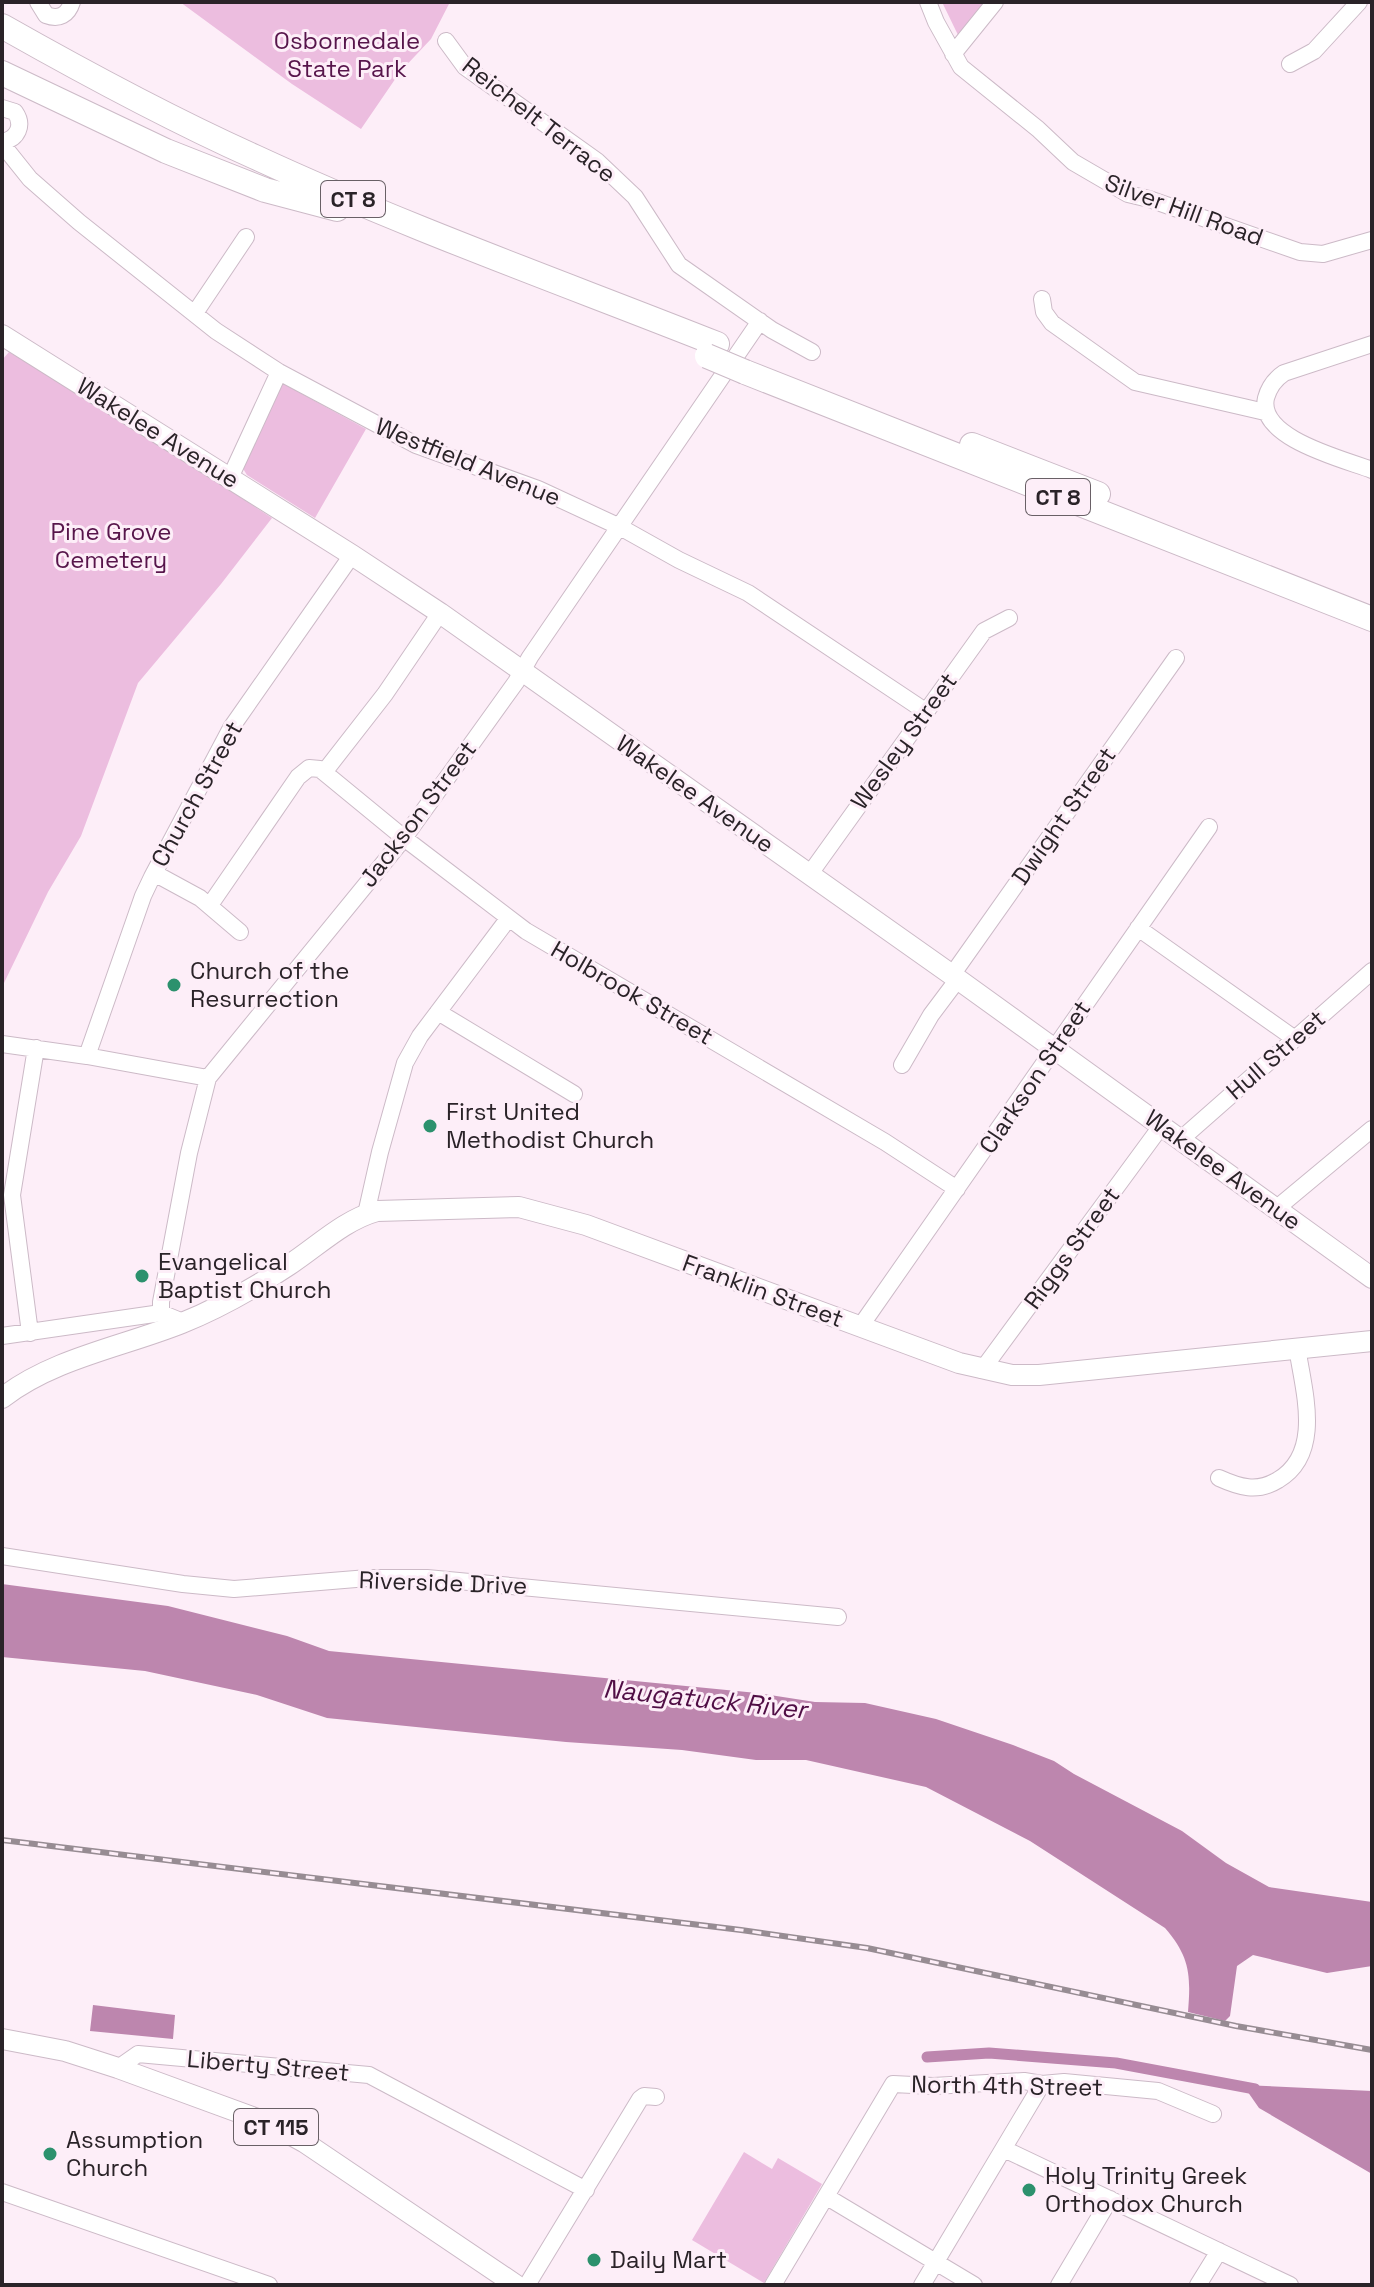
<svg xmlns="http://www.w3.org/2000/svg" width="1374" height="2287" font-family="'Space Grotesk',sans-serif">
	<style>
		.green { fill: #ecbddf }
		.water { fill: #bd86ae }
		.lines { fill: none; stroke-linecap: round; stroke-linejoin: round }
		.canal { stroke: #bd86ae; stroke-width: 11 }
		.minor-casing { stroke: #ccbac7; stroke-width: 18 }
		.major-casing { stroke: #ccbac7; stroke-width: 22 }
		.highway-casing { stroke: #ccbac7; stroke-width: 26 }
		.minor { stroke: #fff; stroke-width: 16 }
		.major { stroke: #fff; stroke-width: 20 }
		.highway { stroke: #fff; stroke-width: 24 }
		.rail-casing { stroke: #978c93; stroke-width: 6 }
		.rail { stroke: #fdeef8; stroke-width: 3; stroke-dasharray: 9; stroke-linecap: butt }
		.highway-bridge-casing { stroke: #ccbac7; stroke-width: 26; stroke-linecap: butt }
		.highway-bridge { stroke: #fff; stroke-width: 24 }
		.poi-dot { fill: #2c916d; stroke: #fdeef8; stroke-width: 3 }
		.labels { text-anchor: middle; stroke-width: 6; stroke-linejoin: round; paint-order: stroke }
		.shield { fill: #fdeef8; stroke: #696066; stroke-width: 2 }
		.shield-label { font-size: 22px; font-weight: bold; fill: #2a2328 }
		.park-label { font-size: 24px; fill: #57154b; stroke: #fdeef8 }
		.street-label { font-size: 24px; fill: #2a2328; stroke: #fdeef8 }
		.poi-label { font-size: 24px; fill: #2a2328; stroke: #fdeef8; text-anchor: start }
		.water-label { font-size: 26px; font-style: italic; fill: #500e45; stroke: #fdeef8 }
	</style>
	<rect width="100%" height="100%" fill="#fdeef8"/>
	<path class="green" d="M180,2H450L431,39L400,72L361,129L292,84Z
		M942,2H985L958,35Z
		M9,352L132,427L272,518L221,584L138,683L81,836L48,892L4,983H2V360Z
		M282,383L366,429L315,518L247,475L242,467Z
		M744,2152L772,2169L778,2158L822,2184L764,2283L692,2240Z"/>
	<path class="water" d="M2,1584L168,1606L287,1636L329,1651L757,1693L815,1702L865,1703L936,1719L1013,1745L1054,1761L1074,1774L1182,1831L1226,1863L1269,1887L1372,1902V1966L1327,1973L1253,1955L1237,1966L1230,2016L1225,2021L1188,2012C1191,1975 1190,1957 1165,1928L1030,1841L926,1787L806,1760H756L682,1750L566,1742L327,1718L257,1695L145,1671L2,1657Z
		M93,2005L175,2015L173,2039L90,2031Z
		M1243,2085L1372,2091V2174L1259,2108Z"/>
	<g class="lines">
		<path class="canal" d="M927,2057L989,2053L1116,2063L1255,2089"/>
		<g class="minor-casing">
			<path id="minor" d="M38,2L46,15C59,20 68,15 72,2
				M928,2L936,22L961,67L1038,129L1073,162L1128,194L1149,199L1300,252L1323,254L1372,240
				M446,41L465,67L597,161L635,197L679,265L772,330L812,352
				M953,54L995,2
				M1290,64L1314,51L1359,2
				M2,108L15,112C24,125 18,139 2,142
				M2,144L30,179L79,222L216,331L279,372L416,445L538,489L620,527L679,560L748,593L925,711
				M1042,299L1044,312L1052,323L1135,382L1265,412
				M195,313L246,237
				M1372,344L1284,373C1275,379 1269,387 1266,398C1257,438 1343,459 1372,470
				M230,478L279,372
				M325,771L385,694L440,613
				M154,873L200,898L240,932
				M809,875L984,631L1009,618
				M210,905L298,777L309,768L320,769L404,838L526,931L885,1142L957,1189
				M1138,928L1295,1039
				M952,975L1176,658
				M438,1012L574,1094
				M2,1044L87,1056L208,1078
				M87,1056L143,896L152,877L231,728L352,555
				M902,1065L931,1015L958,979
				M1180,1140L1372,971
				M1277,1208L1372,1129
				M366,1214L380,1152L405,1063L420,1036L508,919
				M183,1322L161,1313V1302L189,1153L208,1078L404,838L516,682L530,657L760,321
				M860,1327L1209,827
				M30,1333L12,1195L36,1048
				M2,1336L161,1313
				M982,1370L1162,1125
				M1219,1478C1239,1487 1257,1493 1278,1480C1324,1453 1303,1389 1297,1347
				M2,1556L183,1584L234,1589L368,1578H427L838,1617
				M118,2068L138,2054L369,2075L586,2190
				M1004,2149L1290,2285
				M2,2192L269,2285
				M827,2197L974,2285
				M527,2285L640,2099L644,2096L656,2097
				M773,2285L893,2084L933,2086L1024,2081L1042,2084L1064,2082L1158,2091L1213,2114
				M922,2285L1042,2084
				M1059,2285L1110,2199
				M1198,2285L1219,2251"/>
		</g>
		<g class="major-casing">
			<path id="major" d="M2,335L352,555L440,613L952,975L1372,1278
				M2,1398C54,1358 122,1347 182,1323C219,1308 256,1287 289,1265C318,1246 344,1220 377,1211L519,1207L586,1225L959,1363L1012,1375H1039L1372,1341
				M2,2039L65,2051L118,2068L271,2124L304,2142L516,2285"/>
		</g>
		<g class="highway-casing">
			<path id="highway" d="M2,26C85,73 168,118 255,157C406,227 563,283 717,344
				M2,73L166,151L265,190L337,209
				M745,372L1372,619
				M972,445L1098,494"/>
		</g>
		<use href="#minor" class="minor"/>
		<use href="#major" class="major"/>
		<use href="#highway" class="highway"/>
		<g class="rail-casing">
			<path id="rail" d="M2,1840L741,1930L867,1948L1236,2026L1372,2050"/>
		</g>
		<use href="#rail" class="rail"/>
		<g class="highway-bridge-casing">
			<path id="highway-bridge" d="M707,356L745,372"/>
		</g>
		<use href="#highway-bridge" class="highway-bridge"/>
	</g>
	<g class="poi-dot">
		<circle cx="174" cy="985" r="8"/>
		<circle cx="430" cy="1126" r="8"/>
		<circle cx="142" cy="1276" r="8"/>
		<circle cx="50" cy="2154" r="8"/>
		<circle cx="1029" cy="2190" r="8"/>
		<circle cx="594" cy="2260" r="8"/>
	</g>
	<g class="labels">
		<g class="shield">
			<rect x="321" y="181" width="64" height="36" rx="6"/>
			<rect x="1026" y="479" width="64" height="36" rx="6"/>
			<rect x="234" y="2109" width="84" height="36" rx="6"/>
		</g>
		<g class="shield-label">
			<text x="353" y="207">CT 8</text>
			<text x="1058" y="505">CT 8</text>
			<text x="276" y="2135">CT 115</text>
		</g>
		<g class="park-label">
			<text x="347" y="49">Osbornedale<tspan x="347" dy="28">State Park</tspan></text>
			<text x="111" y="540">Pine Grove<tspan x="111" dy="28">Cemetery</tspan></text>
		</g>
		<g class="street-label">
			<text transform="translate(539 120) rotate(38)" y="8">Reichelt Terrace</text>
			<text transform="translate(1184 210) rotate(20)" y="8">Silver Hill Road</text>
			<text transform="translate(158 433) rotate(32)" y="8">Wakelee Avenue</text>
			<text transform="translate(468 462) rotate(22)" y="8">Westfield Avenue</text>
			<text transform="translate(904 741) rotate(-54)" y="8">Wesley Street</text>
			<text transform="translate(197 794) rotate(-61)" y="8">Church Street</text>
			<text transform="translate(695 794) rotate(35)" y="8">Wakelee Avenue</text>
			<text transform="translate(418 814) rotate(-53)" y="8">Jackson Street</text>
			<text transform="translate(1064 816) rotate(-55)" y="8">Dwight Street</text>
			<text transform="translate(632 993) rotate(30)" y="8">Holbrook Street</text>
			<text transform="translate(1276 1055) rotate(-41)" y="8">Hull Street</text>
			<text transform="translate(1035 1077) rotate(-56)" y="8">Clarkson Street</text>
			<text transform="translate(1223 1170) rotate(36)" y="8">Wakelee Avenue</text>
			<text transform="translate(1072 1248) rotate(-54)" y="8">Riggs Street</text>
			<text transform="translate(763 1291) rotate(20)" y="8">Franklin Street</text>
			<text transform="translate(443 1583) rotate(2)" y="8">Riverside Drive</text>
			<text transform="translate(268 2066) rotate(5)" y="8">Liberty Street</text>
			<text transform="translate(1007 2086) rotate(1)" y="8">North 4th Street</text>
		</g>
		<g class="poi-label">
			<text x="190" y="979">Church of the<tspan x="190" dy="28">Resurrection</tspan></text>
			<text x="446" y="1120">First United<tspan x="446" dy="28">Methodist Church</tspan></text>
			<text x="158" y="1270">Evangelical<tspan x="158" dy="28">Baptist Church</tspan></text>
			<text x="66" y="2148">Assumption<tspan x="66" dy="28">Church</tspan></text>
			<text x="1045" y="2184">Holy Trinity Greek<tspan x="1045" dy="28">Orthodox Church</tspan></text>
			<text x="610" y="2268">Daily Mart</text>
		</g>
		<g class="water-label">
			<text transform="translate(705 1699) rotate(6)" y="9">Naugatuck River</text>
		</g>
	</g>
	<rect width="1374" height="2287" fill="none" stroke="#2a2328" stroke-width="8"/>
</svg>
